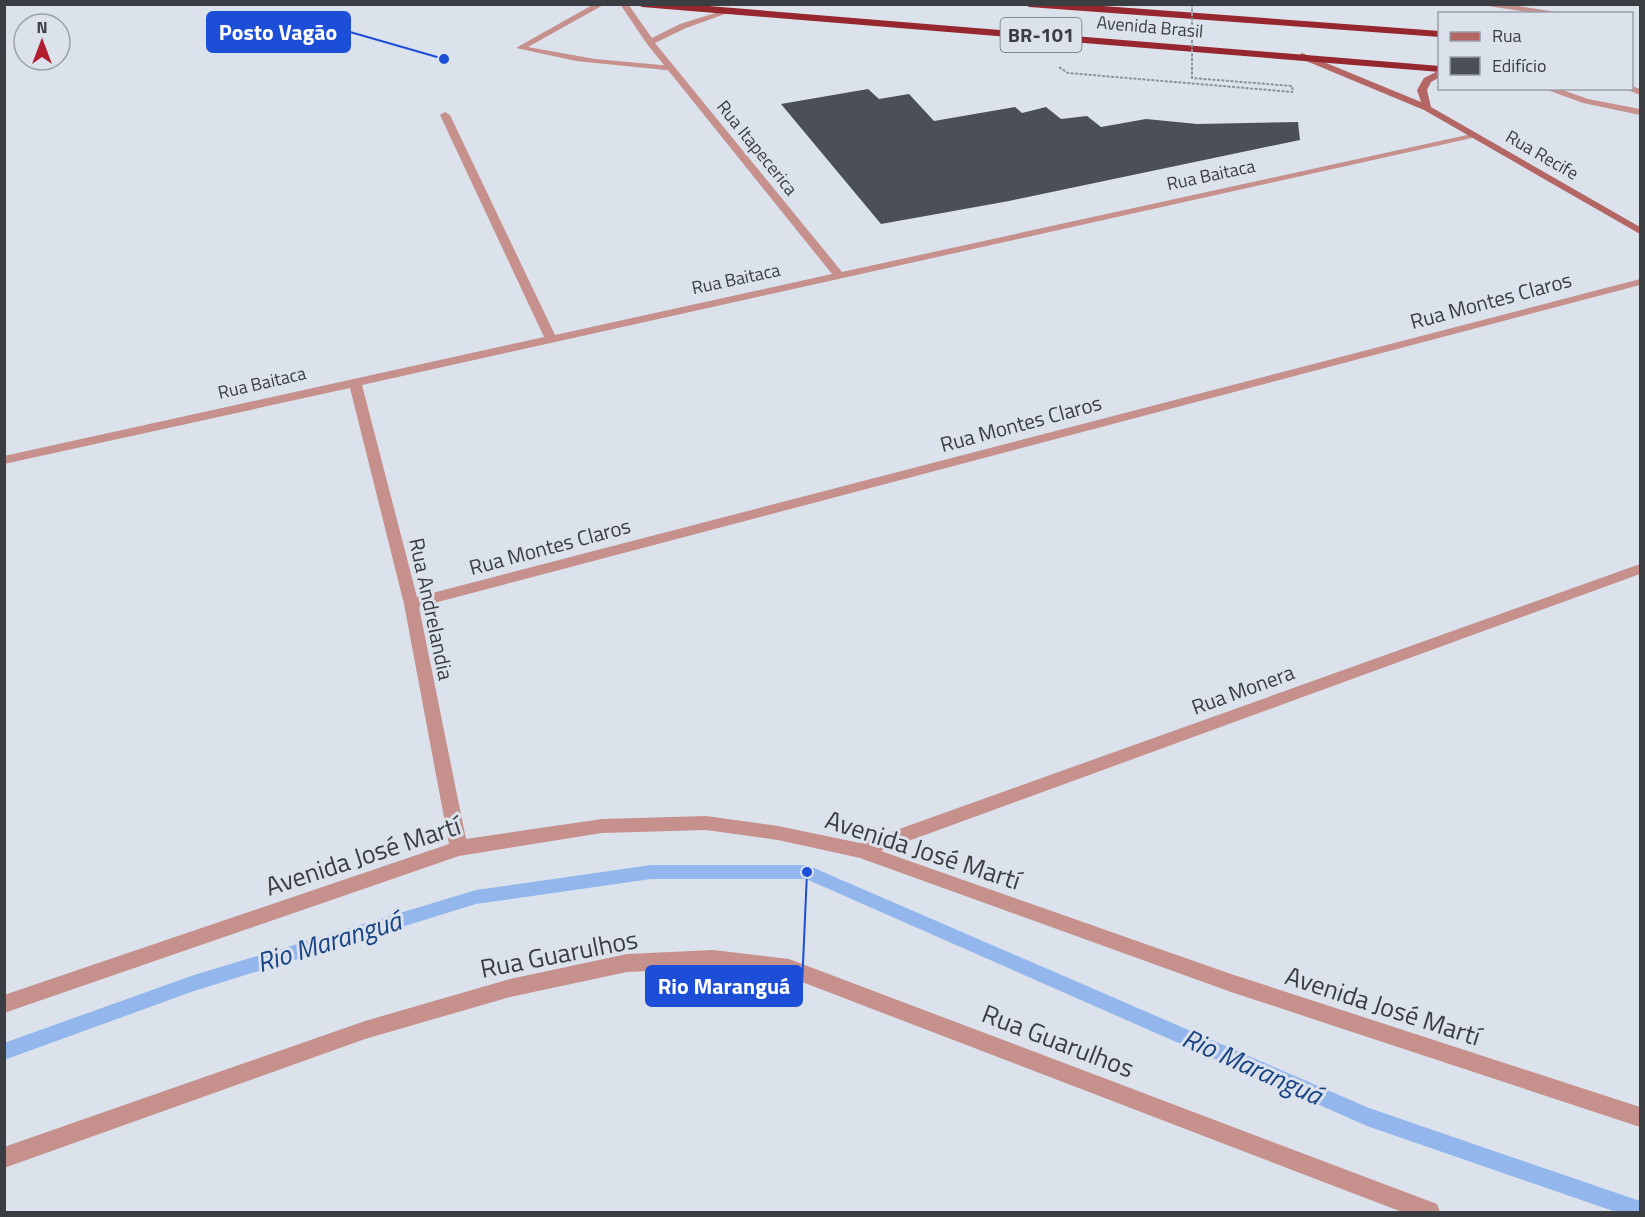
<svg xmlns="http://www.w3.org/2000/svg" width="1645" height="1217" font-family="'Titillium Web',sans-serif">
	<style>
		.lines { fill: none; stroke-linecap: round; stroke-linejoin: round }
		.stream { fill: #93b7ed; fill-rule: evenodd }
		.building { fill: #4b5058 }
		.path { stroke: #8d9299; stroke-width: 2; stroke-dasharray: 3 1.5; stroke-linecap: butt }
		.lane { fill: #c6908d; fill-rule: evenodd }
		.street { fill: #c6908d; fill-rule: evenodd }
		.secondary { fill: #b46665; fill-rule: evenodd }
		.highway { fill: #97272e; fill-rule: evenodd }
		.path-bridge { stroke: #8d9299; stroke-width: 2; stroke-dasharray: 3 1.5; stroke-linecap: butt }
		.labels { text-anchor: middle; stroke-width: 6; stroke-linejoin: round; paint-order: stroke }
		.far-street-label { font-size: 18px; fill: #3a3d41; stroke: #dbe2ec }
		.shield { fill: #dbe2ec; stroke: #6a6e74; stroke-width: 1.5 }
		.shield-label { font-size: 20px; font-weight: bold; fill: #3a3d41 }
		.street-label { font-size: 21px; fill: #3a3d41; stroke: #dbe2ec }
		.near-street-label { font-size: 26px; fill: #3a3d41; stroke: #dbe2ec }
		.near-water-label { font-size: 27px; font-style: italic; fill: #184484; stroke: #dbe2ec }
		.leader { fill: none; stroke: #1d4ed8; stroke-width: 2 }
		.callout-dot { fill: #1d4ed8; stroke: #dbe2ec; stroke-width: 2 }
		.callout { fill: #1d4ed8; stroke: #1d4ed8; stroke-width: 2 }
		.callout-label { font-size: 22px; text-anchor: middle; font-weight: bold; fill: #fff }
	</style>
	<rect width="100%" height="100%" fill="#dbe2ec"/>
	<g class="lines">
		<path class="stream" d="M651,865H807L1369,1108L1640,1201V1212H1616L1367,1126L806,879H651L476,904L194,991L4,1060V1043L194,975L476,890Z"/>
	</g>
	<path class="building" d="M868,89L879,99L909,94L934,121L1015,107L1022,113L1046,107L1061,119L1087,116L1101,127L1146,119L1197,124L1298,122L1300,140L1009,201L881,224L781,104Z"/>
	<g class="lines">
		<path class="path" d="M1059,67L1068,73L1293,92"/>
		<path class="lane" d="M594,4H605L528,47L595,59L672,66L676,69L675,71L576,61L516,48Z
			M1632,86L1640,89V95L1623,88H1632Z
			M1542,88H1557L1588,99L1640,109V115L1583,103Z"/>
		<path class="street" d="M620,4H628L652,38L680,24L725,10V14L686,28L655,43L842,272L1476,133L1481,136L362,385L417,597L1640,279V285L419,607L466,839L602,819L706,816L778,826L860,843L1640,564V574L881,851L1231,974L1640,1107V1127L1231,992L860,858L778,840L706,830L602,833L459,856L4,1013V995L449,844L404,604L350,388L4,464V456L544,337L440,115L445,112L450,115L555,335L832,274L647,44Z
			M1475,4H1505L1570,14H1540Z
			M713,950L789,959L1429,1201L1437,1204L1440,1212H1402L789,977L713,968L627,972L510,997L365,1039L4,1168V1147L365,1021L510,979L627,954Z"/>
		<path class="secondary" d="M1302,53L1421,102L1417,90L1424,78L1440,70V77L1431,82L1427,90L1431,107L1640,227V234L1424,110L1299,58L1298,56Z"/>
		<path class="highway" d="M637,4H684L1440,66V72L642,7Z
			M1024,4H1076L1440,31V37L1029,7Z"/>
		<path class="path-bridge" d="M1192,4V78L1292,86L1293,92"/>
	</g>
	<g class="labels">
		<g class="far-street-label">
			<text transform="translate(1150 27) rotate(5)" y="6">Avenida Brasil</text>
			<text transform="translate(757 148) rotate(51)" y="6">Rua Itapecerica</text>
			<text transform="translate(1542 155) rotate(30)" y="6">Rua Recife</text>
			<text transform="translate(1211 175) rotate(-12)" y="6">Rua Baitaca</text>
			<text transform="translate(736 279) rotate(-12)" y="6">Rua Baitaca</text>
			<text transform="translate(262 383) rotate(-13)" y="6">Rua Baitaca</text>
		</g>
		<rect class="shield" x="1000.5" y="18" width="81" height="34" rx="4.5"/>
		<g class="shield-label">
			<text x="1041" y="42">BR-101</text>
		</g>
		<g class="street-label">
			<text transform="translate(1491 301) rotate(-15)" y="7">Rua Montes Claros</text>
			<text transform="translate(1021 424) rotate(-15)" y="7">Rua Montes Claros</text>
			<text transform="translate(550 547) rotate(-15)" y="7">Rua Montes Claros</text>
			<text transform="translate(431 609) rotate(78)" y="7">Rua Andrelandia</text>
			<text transform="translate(1243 690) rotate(-20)" y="7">Rua Monera</text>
		</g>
		<g class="near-street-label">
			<text transform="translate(923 850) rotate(18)" y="9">Avenida José Martí</text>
			<text transform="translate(363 856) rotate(-18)" y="9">Avenida José Martí</text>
			<text transform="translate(559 954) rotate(-11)" y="9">Rua Guarulhos</text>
			<text transform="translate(1383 1006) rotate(18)" y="9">Avenida José Martí</text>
			<text transform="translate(1058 1041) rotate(21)" y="9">Rua Guarulhos</text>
		</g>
		<g class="near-water-label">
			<text transform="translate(329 942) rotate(-17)" y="9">Rio Maranguá</text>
			<text transform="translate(1252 1067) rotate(24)" y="9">Rio Maranguá</text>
		</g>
	</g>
	<path class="leader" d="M444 59L350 32M807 872L802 986"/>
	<g class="callout-dot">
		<circle cx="444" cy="59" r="6"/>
		<circle cx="807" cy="872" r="6"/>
	</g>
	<g class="callout">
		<rect x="207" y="12" width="143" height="40" rx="6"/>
		<rect x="646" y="966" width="156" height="40" rx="6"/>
	</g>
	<g class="callout-label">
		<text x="278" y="40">Posto Vagão</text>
		<text x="724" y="994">Rio Maranguá</text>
	</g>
	<rect width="1645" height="1217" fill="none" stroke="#3a3d41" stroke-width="12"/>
	<rect x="1438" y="12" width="195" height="78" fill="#dbe2ec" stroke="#9ba0a8" stroke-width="1.5"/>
	<rect x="1450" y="32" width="30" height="9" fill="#b46665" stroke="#9ba0a8" stroke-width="1.5"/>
	<text x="1492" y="42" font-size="18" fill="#3a3d41">Rua</text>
	<rect x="1450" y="57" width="30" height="18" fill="#4b5058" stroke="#9ba0a8" stroke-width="1.5"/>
	<text x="1492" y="72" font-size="18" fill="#3a3d41">Edifício</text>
	<g transform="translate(42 42)"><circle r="28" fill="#dbe2ec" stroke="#9ba0a8" stroke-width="1.5"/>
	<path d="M0-4.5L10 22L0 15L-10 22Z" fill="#b11e2f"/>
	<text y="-9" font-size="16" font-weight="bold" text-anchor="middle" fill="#3a3d41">N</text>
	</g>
</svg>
